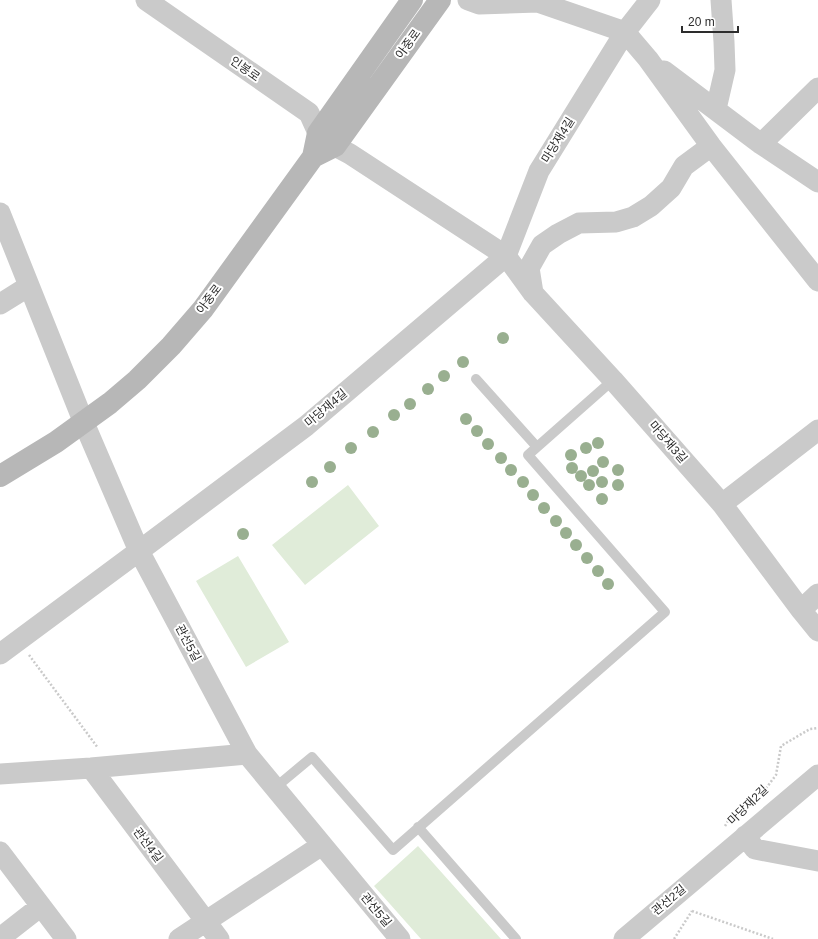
<svg xmlns="http://www.w3.org/2000/svg" width="818" height="939" font-family="Helvetica,'Noto Sans KR',sans-serif">
	<style>
		.green { fill: #e0ecd9 }
		.lines { fill: none; stroke-linecap: round; stroke-linejoin: round }
		.path { stroke: #cacaca; stroke-width: 2.5; stroke-dasharray: 2 2; stroke-linecap: butt }
		.lane { stroke: #cacaca; stroke-width: 10 }
		.street { stroke: #cacaca; stroke-width: 21 }
		.secondary { stroke: #b7b7b7; stroke-width: 22 }
		.tree { fill: #99af90 }
		.labels { text-anchor: middle; stroke-width: 4; stroke-linejoin: round; paint-order: stroke }
		.street-label { font-size: 12px; fill: #2d2d2d; stroke: #fff }
	</style>
	<rect width="100%" height="100%" fill="#fff"/>
	<path class="green" d="M348,485L379,526L305,585L272,545Z
		M238,556L289,642L246,667L196,581Z
		M418,846L501,939H421L374,886Z"/>
	<g class="lines">
		<path class="path" d="M29,655L98,748
			M725,826L728,821L764,791L776,775L781,746L810,729L818,728
			M692,911L773,939
			M674,939L692,911"/>
		<path class="lane" d="M476,379L537,447
			M276,787L312,757L393,850L665,612L528,455L613,380
			M418,827L516,939"/>
		<path class="street" d="M146,0L309,113L318,133L335,146L350,154L506,256L533,293L613,380L722,504L801,610L818,631
			M468,0L479,4L538,2L625,32L648,59L711,146L818,281
			M664,71L761,144L818,182
			M716,109L725,70L724,42L721,0
			M761,144L818,88
			M0,213L84,423L139,551L247,754L400,939
			M533,293L529,268L542,245L558,234L579,223L616,222L633,217L651,206L671,188L684,166L711,146
			M0,304L29,286
			M722,504L818,430
			M801,610L818,594
			M0,654L139,551L306,426L506,256L539,171L625,32L650,0
			M91,768L219,939
			M0,774L91,768L247,754
			M745,836L755,849L818,861
			M0,852L66,939
			M0,938L41,906
			M179,939L322,845
			M624,939L818,775"/>
		<path class="secondary" d="M313,157L318,133L412,0
			M0,476L56,442L110,403L137,380L171,346L203,309L313,157L335,146L440,0"/>
	</g>
	<g class="tree">
		<circle cx="503" cy="338" r="6"/>
		<circle cx="463" cy="362" r="6"/>
		<circle cx="444" cy="376" r="6"/>
		<circle cx="428" cy="389" r="6"/>
		<circle cx="410" cy="404" r="6"/>
		<circle cx="394" cy="415" r="6"/>
		<circle cx="466" cy="419" r="6"/>
		<circle cx="477" cy="431" r="6"/>
		<circle cx="373" cy="432" r="6"/>
		<circle cx="598" cy="443" r="6"/>
		<circle cx="488" cy="444" r="6"/>
		<circle cx="351" cy="448" r="6"/>
		<circle cx="586" cy="448" r="6"/>
		<circle cx="571" cy="455" r="6"/>
		<circle cx="501" cy="458" r="6"/>
		<circle cx="603" cy="462" r="6"/>
		<circle cx="330" cy="467" r="6"/>
		<circle cx="572" cy="468" r="6"/>
		<circle cx="511" cy="470" r="6"/>
		<circle cx="618" cy="470" r="6"/>
		<circle cx="593" cy="471" r="6"/>
		<circle cx="581" cy="476" r="6"/>
		<circle cx="312" cy="482" r="6"/>
		<circle cx="523" cy="482" r="6"/>
		<circle cx="602" cy="482" r="6"/>
		<circle cx="589" cy="485" r="6"/>
		<circle cx="618" cy="485" r="6"/>
		<circle cx="533" cy="495" r="6"/>
		<circle cx="602" cy="499" r="6"/>
		<circle cx="544" cy="508" r="6"/>
		<circle cx="556" cy="521" r="6"/>
		<circle cx="566" cy="533" r="6"/>
		<circle cx="243" cy="534" r="6"/>
		<circle cx="576" cy="545" r="6"/>
		<circle cx="587" cy="558" r="6"/>
		<circle cx="598" cy="571" r="6"/>
		<circle cx="608" cy="584" r="6"/>
	</g>
	<g class="labels">
		<g class="street-label">
			<text transform="translate(408 44) rotate(-54)" y="4">아중로</text>
			<text transform="translate(245 69) rotate(35)" y="4">인봉로</text>
			<text transform="translate(558 140) rotate(-58)" y="4">마당재4길</text>
			<text transform="translate(209 299) rotate(-53)" y="4">아중로</text>
			<text transform="translate(326 408) rotate(-40)" y="4">마당재4길</text>
			<text transform="translate(668 442) rotate(49)" y="4">마당재3길</text>
			<text transform="translate(188 643) rotate(62)" y="4">관선5길</text>
			<text transform="translate(748 805) rotate(-44)" y="4">마당재2길</text>
			<text transform="translate(148 845) rotate(53)" y="4">관선4길</text>
			<text transform="translate(669 900) rotate(-40)" y="4">관선2길</text>
			<text transform="translate(376 910) rotate(50)" y="4">관선5길</text>
		</g>
	</g>
	<path d="M682 26v6h56v-6" fill="none" stroke="#2d2d2d" stroke-width="2"/>
	<text x="688" y="26" font-size="12" fill="#2d2d2d" stroke="#ffffff" stroke-width="3" paint-order="stroke">20 m</text>
</svg>
